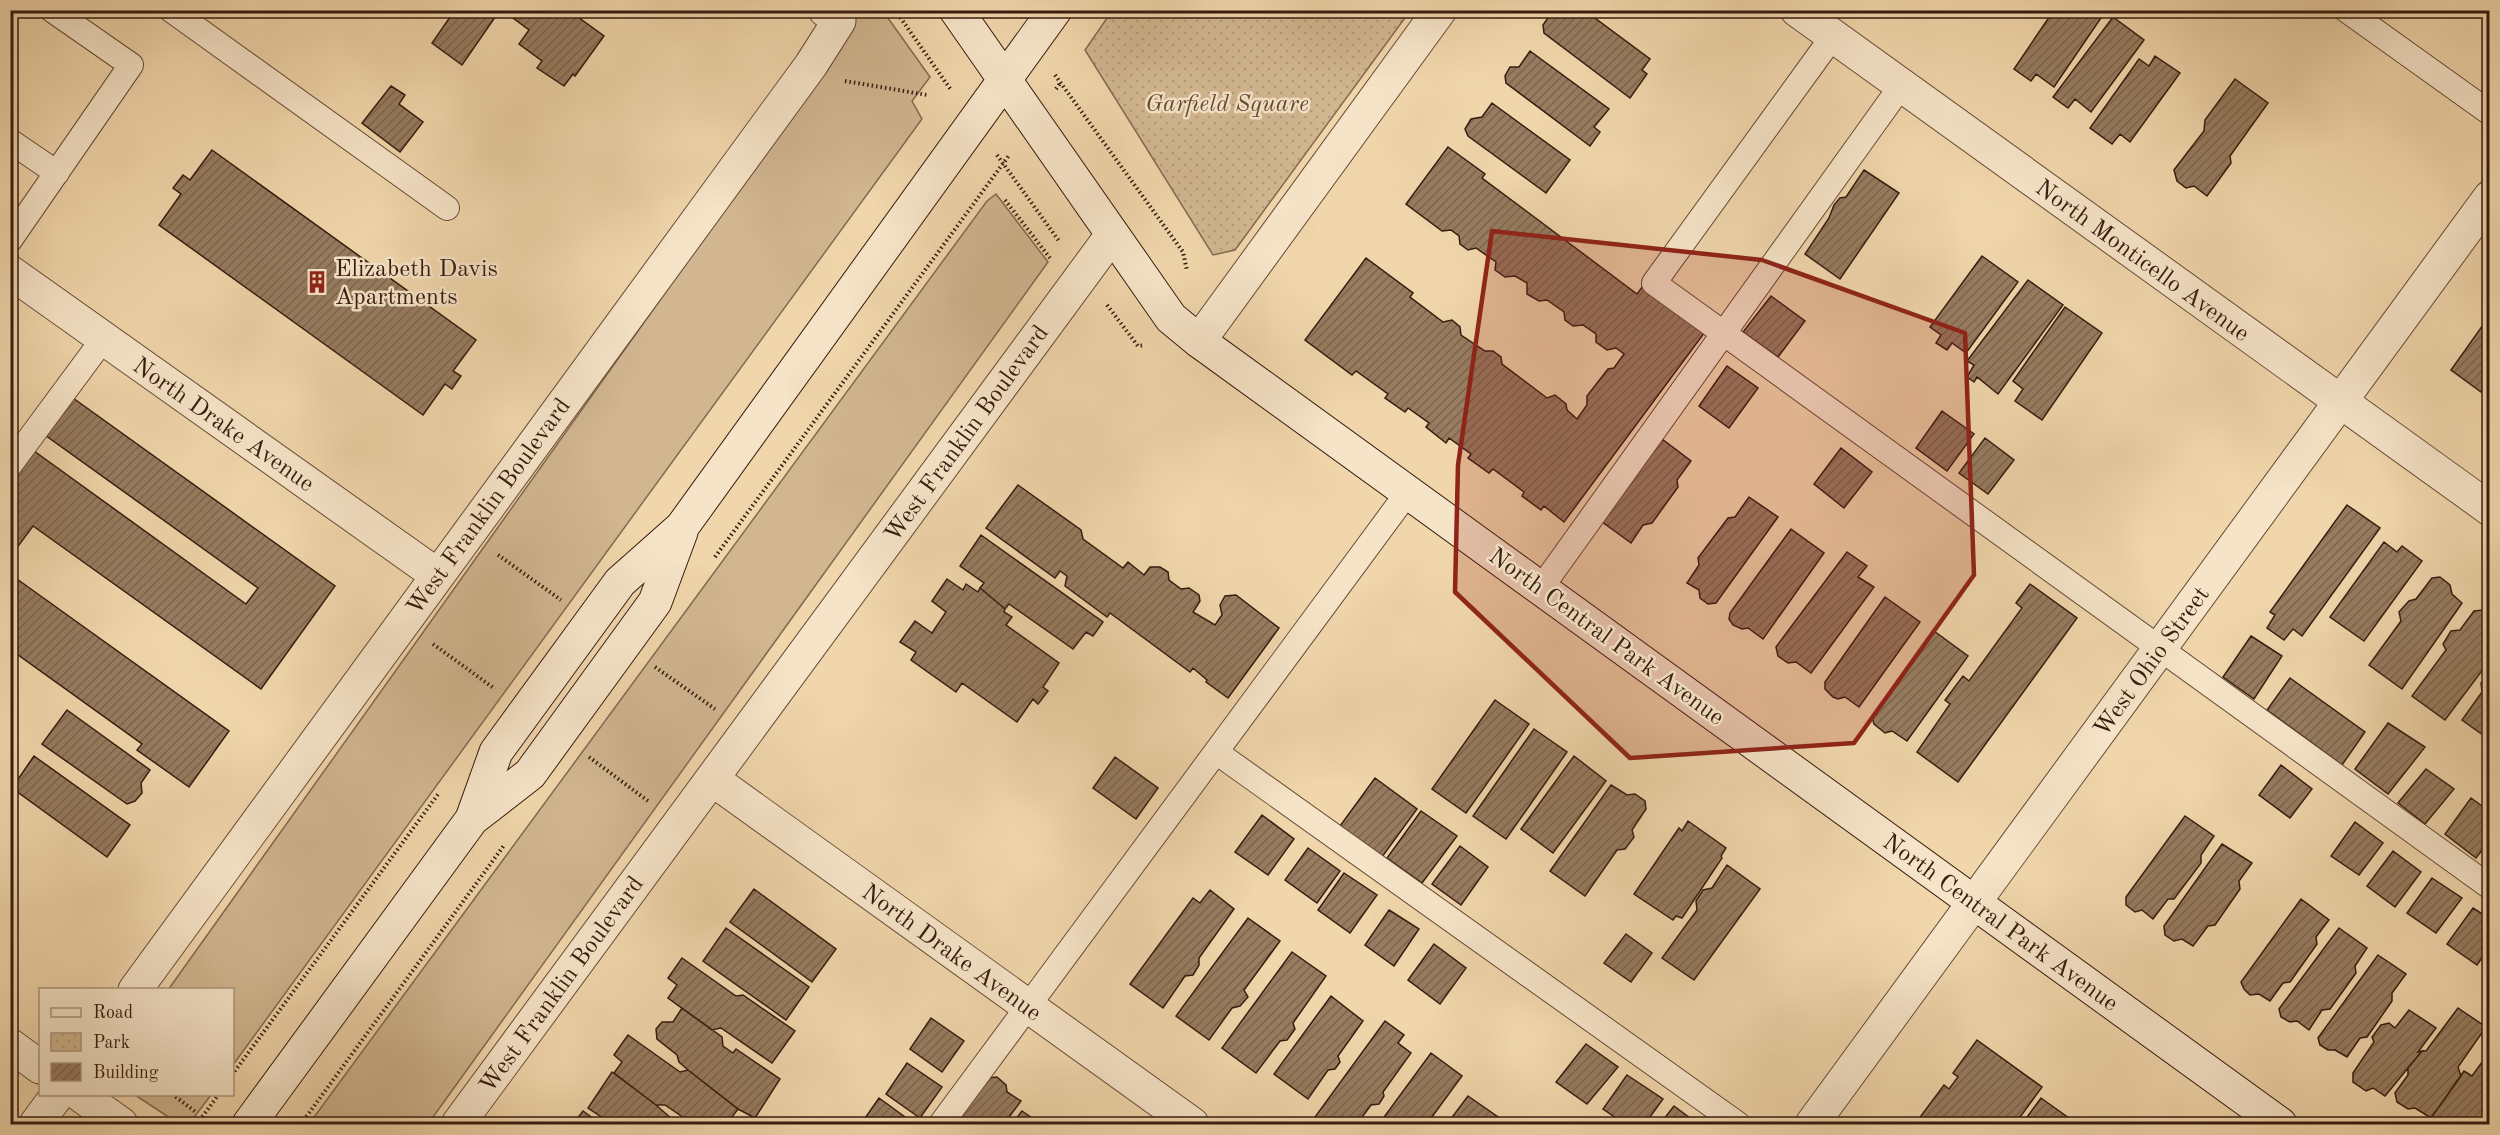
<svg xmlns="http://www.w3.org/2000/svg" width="2500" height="1135" font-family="'Old Standard TT',serif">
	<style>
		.grass { fill: #d1b690; stroke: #846850; stroke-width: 1.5 }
		.park { fill: url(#park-dots); stroke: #846850; stroke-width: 1.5 }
		.building { fill: url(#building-hatch); stroke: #361b0f; stroke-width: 1.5 }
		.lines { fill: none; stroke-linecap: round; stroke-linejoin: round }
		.lane-casing { stroke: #654a36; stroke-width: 26 }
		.street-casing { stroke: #654a36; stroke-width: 35 }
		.secondary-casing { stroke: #361b0f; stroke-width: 35 }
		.path { stroke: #361b0f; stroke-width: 4; stroke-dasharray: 1.5 3; stroke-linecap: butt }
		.lane { stroke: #f6e4c8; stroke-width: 24 }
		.street { stroke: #f6e4c8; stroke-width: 33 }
		.secondary { stroke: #f6e4c8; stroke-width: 33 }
		.marked { fill: #8f2418; fill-opacity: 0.2; stroke: #8f2418; stroke-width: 4.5; stroke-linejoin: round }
		.labels { text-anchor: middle; stroke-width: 5; stroke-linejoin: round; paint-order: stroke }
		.park-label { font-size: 24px; font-style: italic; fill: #644a36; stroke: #f6e4c8 }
		.street-label { font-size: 24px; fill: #361b0f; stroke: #f6e4c8 }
		.poi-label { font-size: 24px; fill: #361b0f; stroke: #f6e4c8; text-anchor: start }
	</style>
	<defs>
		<pattern id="park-dots" width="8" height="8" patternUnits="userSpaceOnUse" patternTransform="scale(1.5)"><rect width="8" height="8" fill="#d1b690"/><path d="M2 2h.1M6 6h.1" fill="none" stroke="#b49c7b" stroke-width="1.8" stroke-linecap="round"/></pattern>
		<pattern id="building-hatch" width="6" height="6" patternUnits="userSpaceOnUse" patternTransform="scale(1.5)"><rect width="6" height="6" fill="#977c60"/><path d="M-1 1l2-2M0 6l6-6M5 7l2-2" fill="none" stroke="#7c654e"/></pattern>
	</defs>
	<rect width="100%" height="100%" fill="#f1d6ab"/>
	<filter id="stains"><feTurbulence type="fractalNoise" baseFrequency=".00333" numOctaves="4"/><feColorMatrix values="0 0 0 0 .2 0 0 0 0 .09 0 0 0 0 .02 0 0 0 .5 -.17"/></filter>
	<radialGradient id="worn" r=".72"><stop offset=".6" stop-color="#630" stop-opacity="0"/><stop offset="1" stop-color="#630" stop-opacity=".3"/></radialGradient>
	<path class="grass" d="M847,11H883L930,77L912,101L922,119L233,1065L232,990H168L854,28Z
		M996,194L1048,262L428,1124H309L987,201Z
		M135,1095H211L189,1124H179Z"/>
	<path class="park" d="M1112,11V10L1410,11L1235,250L1213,255L1085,50Z"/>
	<path class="building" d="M455,10H500L462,65L432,43Z
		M513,10H572L571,12L604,36L575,76L573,74L564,86L537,68L542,61L519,44L529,30L509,15Z
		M1560,10H1584L1650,59L1642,70L1647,74L1630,98L1544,33L1543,25L1550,15L1557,14Z
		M2054,10H2096L2103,15L2054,87L2036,74L2031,81L2014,69Z
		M2113,17L2144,40L2091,112L2075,99L2068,108L2053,97Z
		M1530,51L1609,109L1594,127L1600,132L1590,146L1506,83L1505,76L1510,67H1519Z
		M2155,56L2180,73L2130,142L2120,134L2112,144L2090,128L2139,59L2149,66Z
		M2235,79L2268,103L2230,156L2231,163L2207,196L2194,186L2186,188L2177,181L2174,170L2204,131L2205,120Z
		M391,86L405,95L399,104L423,122L400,152L362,123Z
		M1492,103L1570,160L1546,193L1468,136L1465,129L1471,119L1482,117Z
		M1448,147L1485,174L1482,178L1637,294L1643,286L1705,332L1564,522L1544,506L1541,510L1522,496L1524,492L1493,469L1489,473L1468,458L1471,454L1449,438L1446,443L1426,427L1429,423L1408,408L1405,412L1385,398L1388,394L1356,371L1352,375L1305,340L1366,258L1413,293L1410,297L1443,322L1452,320L1460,327L1461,335L1485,351H1493L1501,357L1502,364L1547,398L1555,395L1566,404L1567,410L1577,419L1587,405V396L1608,369L1614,368L1624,354L1616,348L1607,350L1596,342V334L1583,325L1573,326L1565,320L1564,312L1547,300L1539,301L1527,294V283L1515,276L1505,277L1495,270L1496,262L1476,248L1468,250L1460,244L1459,236L1451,230L1442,231L1406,204Z
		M212,150L476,340L453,371L461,376L452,389L445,384L423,415L159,225L181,194L173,188L183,175L190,180Z
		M1864,170L1899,193L1840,279L1805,254L1829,218L1834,205L1840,198L1846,197Z
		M1982,256L2018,282L1966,353L1952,343L1947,350L1936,343L1941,335L1930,327Z
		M2028,280L2063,305L1998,394L1977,377L1974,382L1967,377L1974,365L1967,361Z
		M1771,296L1805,321L1778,357L1743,332Z
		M2065,307L2102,333L2042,420L2015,401L2023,389L2013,381Z
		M2490,315V381L2481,392L2451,370Z
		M1727,366L1758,388L1729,428L1699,406Z
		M73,398L335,586L261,689L33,526L10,557V483L34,451L246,604L258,588L45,435Z
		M1942,411L1974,434L1947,471L1916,448Z
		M1985,438L2014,460L1988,494L1959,473Z
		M1662,439L1691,461L1677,480L1678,487L1652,523L1643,525L1631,543L1601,521Z
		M1841,448L1872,472L1844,508L1814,484Z
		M1018,485L1081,530L1083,539L1123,568L1128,562L1144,575L1150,567H1160L1168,572L1169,580L1181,589L1189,588L1199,595L1200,601L1193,612L1215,625L1222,615L1220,605L1225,596L1236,595L1279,628L1228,698L1206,682L1207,680L1193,668L1190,672L1110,613L1107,617L1065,586L1067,576L1060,571L1055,578L986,528Z
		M1749,497L1778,517L1716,603L1708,604L1700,598L1699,590L1687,583L1699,565L1698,558L1728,518L1735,517Z
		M2347,505L2380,528L2302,636L2293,629L2284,640L2267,628L2275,615L2270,612Z
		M1791,529L1824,553L1763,639L1748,628L1742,629L1733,625L1729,619L1730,613Z
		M981,535L1103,622L1093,636L1086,632L1073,649L1009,604L1005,609L980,588L984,583L960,566Z
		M2384,542L2397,552L2402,546L2422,561L2364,641L2330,617Z
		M1847,552L1867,566L1858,577L1874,587L1811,673L1796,662L1788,663L1778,656L1776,647Z
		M10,574L229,731L189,787L137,750L142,744L10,649Z
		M2440,577L2450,585L2452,594L2462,603L2402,689L2369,665L2401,621L2399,612L2409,601L2416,599L2432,578Z
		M947,579L963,590L966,584L978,592L980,588L1005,609L1004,612L1012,617L1006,625L1059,663L1043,687L1048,691L1038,704L1033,699L1017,722L962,683L956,692L911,660L916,652L900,642L915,621L932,633L946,612L932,601Z
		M2030,584L2077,618L1958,782L1917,752L1950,704L1945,700L1963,676L1969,681L2022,608L2016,603Z
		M1885,597L1920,622L1859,707L1845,697L1838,699L1833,697L1825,689V682Z
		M2483,610L2490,615V660L2445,720L2412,696L2446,650L2443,644L2451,631L2460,630L2474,611Z
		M1934,631L1968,656L1907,741L1892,731L1885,733L1874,724L1872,717Z
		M2251,636L2282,656L2254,699L2223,677Z
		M2490,672V740L2462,720L2482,692L2481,683Z
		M2290,678L2365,732L2342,765L2267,710Z
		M1495,700L1529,724L1466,813L1432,789Z
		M67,710L150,770L141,783L142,793L135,801L127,804L42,744Z
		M2388,723L2425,747L2388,794L2355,769Z
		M1534,729L1567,752L1506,839L1473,816Z
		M34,756L130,825L107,857L12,788Z
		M1574,756L1606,781L1553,853L1521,829Z
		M1115,757L1158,788L1136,819L1093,788Z
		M2281,765L2312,789L2290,818L2259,795Z
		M2426,769L2454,789L2425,824L2398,803Z
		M1375,778L1417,809L1382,857L1340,826Z
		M1611,785L1627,795L1635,794L1645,801L1646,809L1632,830L1634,837L1625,849L1617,850L1585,896L1550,871Z
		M2471,798L2490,812V840L2476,858L2445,834Z
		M1421,811L1457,836L1422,883L1387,858Z
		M1262,815L1294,839L1268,875L1235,852Z
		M2185,816L2214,836L2201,855V863L2174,899H2168L2153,919L2142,910L2135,912L2126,905V897Z
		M1688,821L1726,848L1721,856L1722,858L1682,918L1676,916L1673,920L1634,894L1679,828L1682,831Z
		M2355,822L2383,843L2359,875L2331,856Z
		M2222,844L2252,863L2239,881L2240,889L2215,925L2208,926L2193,946L2182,939L2174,941L2165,935L2164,926Z
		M1460,846L1488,867L1461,905L1432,884Z
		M1308,848L1340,871L1317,903L1285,880Z
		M2393,851L2421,872L2395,907L2367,886Z
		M1727,865L1760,889L1694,980L1662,958L1697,910L1696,901L1703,890L1712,888Z
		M1344,873L1377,895L1350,933L1318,910Z
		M2432,878L2462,898L2436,933L2407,913Z
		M754,889L836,949L812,982L730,922Z
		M1210,890L1234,909L1199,958V965L1193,975L1185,976L1163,1008L1130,984L1193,898L1200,903Z
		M2301,899L2329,920L2316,937L2317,944L2290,982L2283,983L2270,1001L2259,994L2250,995L2244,989L2241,982Z
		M2473,908L2490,919V946L2477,965L2447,944Z
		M1389,910L1419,929L1394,966L1365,945Z
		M1248,918L1280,941L1244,990L1248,997L1240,1006L1232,1008L1209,1040L1176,1016Z
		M726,928L809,987L786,1020L703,961Z
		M2339,928L2367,948L2355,966L2356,973L2330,1009L2322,1010L2309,1030L2297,1021L2290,1022L2281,1017L2279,1009Z
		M1626,934L1652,953L1631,982L1604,963Z
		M1434,944L1466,968L1440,1004L1408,980Z
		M1292,952L1326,976L1293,1023L1295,1029L1287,1040L1280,1041L1256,1073L1222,1048Z
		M2378,955L2406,974L2392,993V1001L2367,1037L2360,1038L2347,1057L2335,1050H2328L2320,1045L2318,1038Z
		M682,958L736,996L743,995L795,1031L772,1063L721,1028L712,1030L668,998L677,985L668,978Z
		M1331,996L1363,1021L1338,1056L1340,1062L1335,1069L1328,1070L1308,1099L1274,1074Z
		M682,1008L722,1037L723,1046L733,1053L736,1049L780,1079L755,1118L738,1109L688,1070L679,1062L677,1055L657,1039L656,1029L662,1022H673Z
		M2458,1008L2486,1027L2458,1067L2461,1076L2431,1118L2415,1108L2408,1109L2397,1102L2395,1093L2408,1075V1068L2422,1051H2426Z
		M2409,1010L2436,1028L2418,1052L2422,1051L2385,1096L2373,1088L2366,1091L2353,1082V1073L2374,1042L2372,1037L2381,1025L2389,1023L2395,1028Z
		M931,1018L964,1041L942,1072L910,1049Z
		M1385,1021L1404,1035L1398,1043L1411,1053L1383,1092L1384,1096L1379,1104L1371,1105L1357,1124H1326L1315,1117Z
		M628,1035L680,1072L688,1070L738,1109L727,1124H693L665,1105H656L614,1073L622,1062L614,1055Z
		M1977,1040L2042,1087L2015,1124H1994L1989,1121L1986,1124H1915L1944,1085L1949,1089L1958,1077L1953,1073Z
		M1586,1044L1618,1067L1587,1104L1556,1082Z
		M2490,1051V1113L2481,1124H2438L2431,1118L2464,1071L2472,1076Z
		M1431,1053L1462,1076L1429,1121L1430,1124H1379Z
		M907,1063L942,1087L920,1118L886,1094Z
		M612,1072L656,1105L672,1119V1124H612L588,1108Z
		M1627,1075L1663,1099L1645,1124H1625L1603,1109Z
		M997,1077L1006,1085L1007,1092L1021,1101L1004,1124H954L987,1078Z
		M1468,1096L1501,1119L1498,1124H1447Z
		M879,1098L912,1122L910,1124H868L863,1121Z
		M2041,1098L2073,1121L2071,1124H2022Z
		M1674,1106L1698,1124H1660Z
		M583,1111L601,1124H573Z
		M1022,1111L1041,1124H1012Z"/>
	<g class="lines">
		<g class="lane-casing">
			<path id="lane" d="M171,10L447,208
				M2346,10L2490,113
				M1833,36L1654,283L2490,887
				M10,141L57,173
				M10,240L131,65L52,10
				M10,465L104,338
				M1541,588L1901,86
				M1216,752L1738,1124
				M941,1124L1408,492"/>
		</g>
		<g class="street-casing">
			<path id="street" d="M1797,10L2490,509
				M10,272L437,575
				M1199,341L1440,10
				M712,779L1192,1124
				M135,990L811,65L839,21L825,10
				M10,1045L40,1067
				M79,1094L121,1124
				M36,1124L58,1094
				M458,1124L1112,235
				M1812,1124L2490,197"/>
		</g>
		<g class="secondary-casing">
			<path id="secondary" d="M956,10L1171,318L1199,341L2280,1124
				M472,819L496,752L620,582L682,527L1055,10
				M249,1124L472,819L530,774L655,602L681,532"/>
		</g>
		<path class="path" d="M895,10L951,90
			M1055,75L1183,252L1187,271
			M845,81L927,95
			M1056,89L1061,82
			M997,155L1059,241
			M1005,200L1050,258
			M1107,305L1138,346L1145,345
			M498,555L561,600
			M715,557L1010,154
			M433,644L495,689
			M655,667L715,709
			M589,757L648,801
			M232,1075L439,793
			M172,1094L197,1113
			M197,1124L219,1094
			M301,1124L505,844"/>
		<use href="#lane" class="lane"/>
		<use href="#street" class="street"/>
		<use href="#secondary" class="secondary"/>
	</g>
	<path class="marked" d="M1492,231L1762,260L1965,333L1974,575L1854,743L1630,758L1455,592L1458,465Z"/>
	<defs>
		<g id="building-bare" transform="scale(1.8)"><path d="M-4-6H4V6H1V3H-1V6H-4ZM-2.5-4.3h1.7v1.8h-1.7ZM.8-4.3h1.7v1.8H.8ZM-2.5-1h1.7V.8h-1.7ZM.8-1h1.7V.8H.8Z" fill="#8f2418" stroke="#f6e4c8" stroke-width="2.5" paint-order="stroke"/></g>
	</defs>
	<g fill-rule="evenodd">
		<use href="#building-bare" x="317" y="282"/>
	</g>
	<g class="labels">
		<g class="park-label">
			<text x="1227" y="111">Garfield Square</text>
		</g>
		<g class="street-label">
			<text transform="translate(2143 260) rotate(36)" y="8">North Monticello Avenue</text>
			<text transform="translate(224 424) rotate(35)" y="8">North Drake Avenue</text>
			<text transform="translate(966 433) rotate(-54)" y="8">West Franklin Boulevard</text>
			<text transform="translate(488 506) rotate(-54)" y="8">West Franklin Boulevard</text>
			<text transform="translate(1607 636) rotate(36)" y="8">North Central Park Avenue</text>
			<text transform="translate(2151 661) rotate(-54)" y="8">West Ohio Street</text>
			<text transform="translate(2001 922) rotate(36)" y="8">North Central Park Avenue</text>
			<text transform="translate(952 952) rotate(36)" y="8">North Drake Avenue</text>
			<text transform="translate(561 984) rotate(-54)" y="8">West Franklin Boulevard</text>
		</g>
		<g class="poi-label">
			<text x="335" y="276">Elizabeth Davis<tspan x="335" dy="28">Apartments</tspan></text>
		</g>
	</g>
	<rect width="2500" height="1135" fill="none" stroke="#f1d6ab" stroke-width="36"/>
	<rect x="12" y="12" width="2476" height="1111" fill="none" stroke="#361b0f" stroke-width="3"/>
	<rect x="18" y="18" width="2464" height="1099" fill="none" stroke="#361b0f" stroke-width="1.5"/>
	<rect x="39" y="988" width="195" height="108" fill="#f6e4c8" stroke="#a9947e" stroke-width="1.5"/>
	<rect x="51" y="1008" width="30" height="9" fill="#f6e4c8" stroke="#a9947e" stroke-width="1.5"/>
	<text x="93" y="1018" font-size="18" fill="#361b0f">Road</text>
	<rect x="51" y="1033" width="30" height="18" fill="url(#park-dots)" stroke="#a9947e" stroke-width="1.5"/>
	<text x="93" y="1048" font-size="18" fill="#361b0f">Park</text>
	<rect x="51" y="1063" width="30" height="18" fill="url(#building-hatch)" stroke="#a9947e" stroke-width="1.5"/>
	<text x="93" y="1078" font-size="18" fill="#361b0f">Building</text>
	<rect width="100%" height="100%" filter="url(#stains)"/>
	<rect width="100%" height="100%" fill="url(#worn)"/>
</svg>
